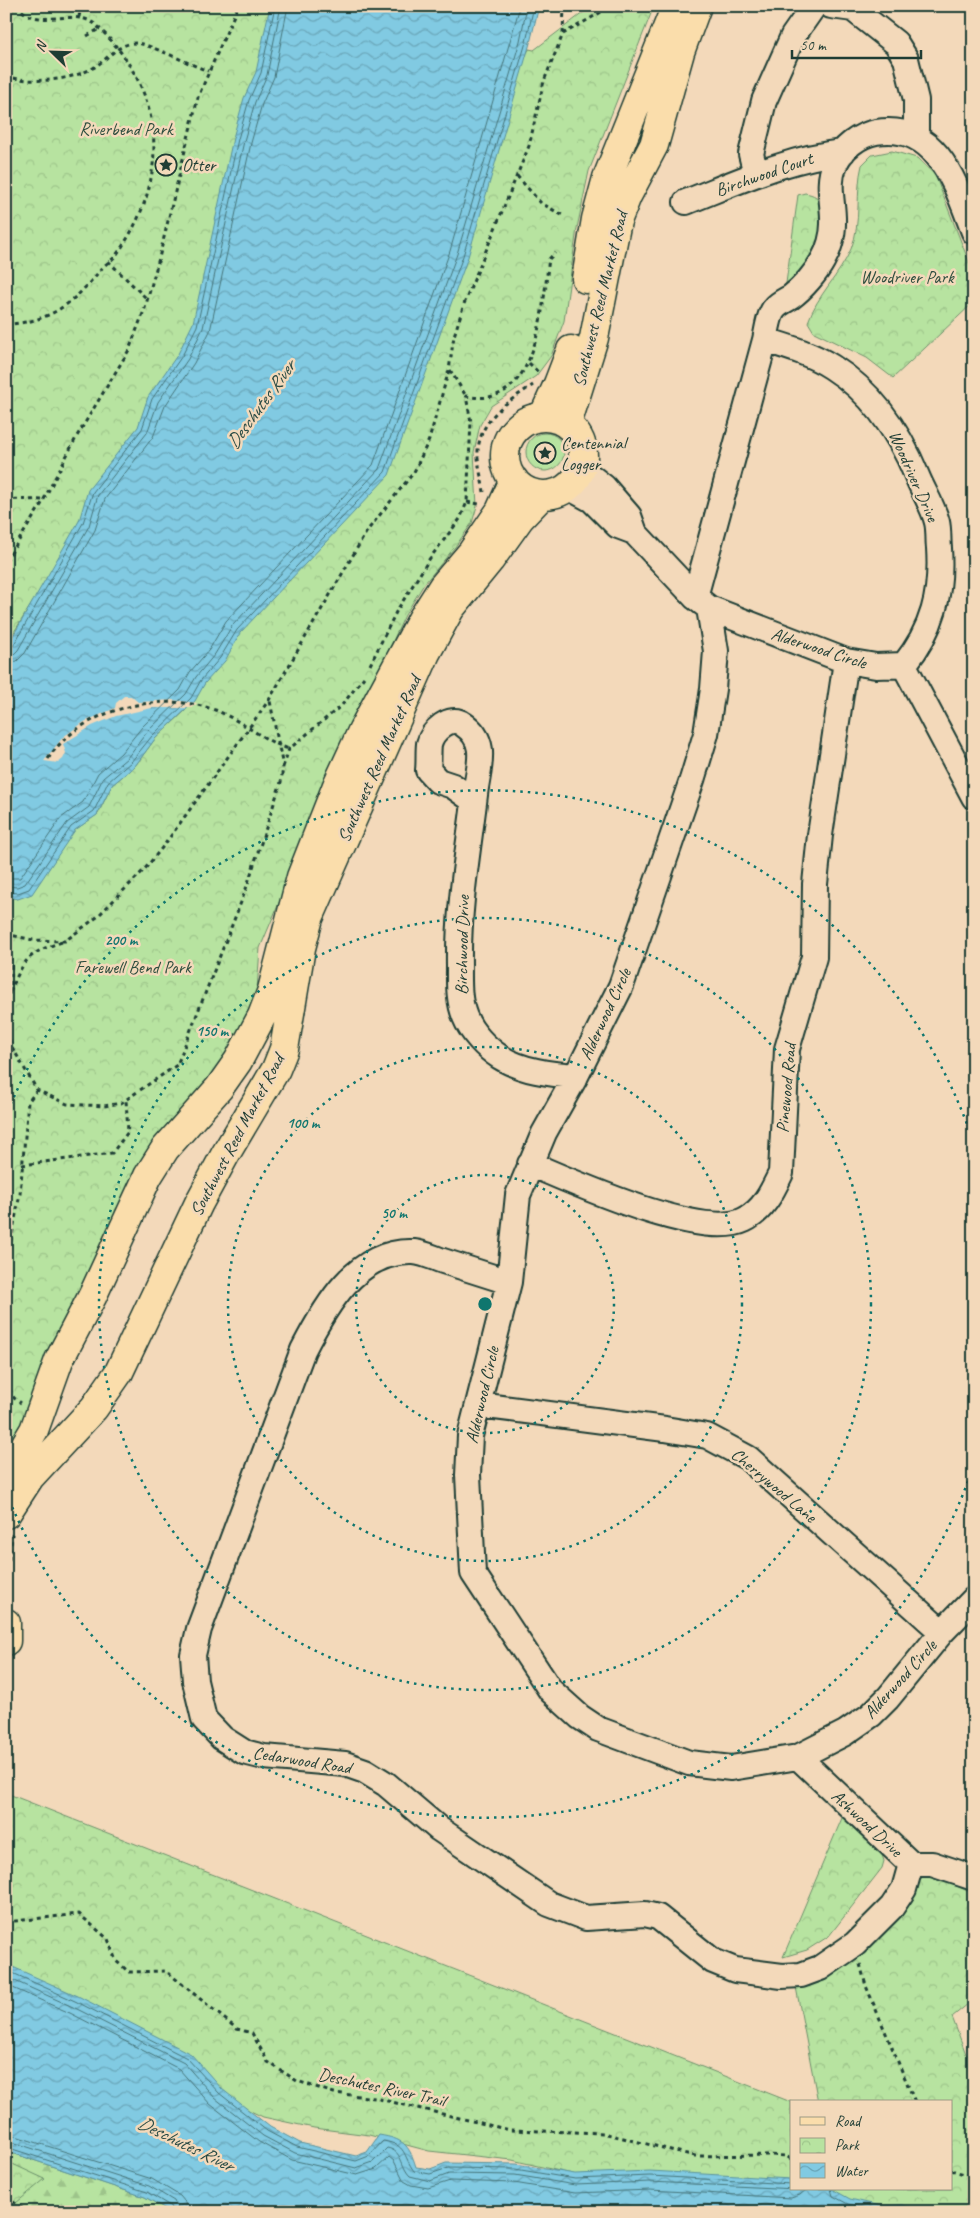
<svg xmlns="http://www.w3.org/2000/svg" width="980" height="2218" font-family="Caveat,sans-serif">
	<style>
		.forest { fill: url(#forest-firs); stroke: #6b906a }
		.park { fill: url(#park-crowns); stroke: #6b906a }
		.garden { fill: #b7e3a0; stroke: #6b906a }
		.water { fill: url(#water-waves); stroke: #5a929c }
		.pier { fill: #f3d9ba }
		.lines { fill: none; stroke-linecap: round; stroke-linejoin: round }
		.shore { stroke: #46757a; stroke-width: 1 }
		.minor-casing { stroke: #1f3d34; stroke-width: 28 }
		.major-casing { stroke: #1f3d34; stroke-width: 31 }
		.path { stroke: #1f3d34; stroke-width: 3; stroke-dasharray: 4 4; stroke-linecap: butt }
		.minor { stroke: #f3d9ba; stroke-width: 24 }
		.major { stroke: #faddab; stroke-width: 28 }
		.ring { fill: none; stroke: #0f766e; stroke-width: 2.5; stroke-dasharray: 2.5 5 }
		.labels { text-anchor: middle; stroke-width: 5; stroke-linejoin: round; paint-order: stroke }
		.park-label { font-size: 18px; fill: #2e4e3f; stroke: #f3d9ba }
		.poi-label { font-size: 18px; fill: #1f3d34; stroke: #f3d9ba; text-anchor: start }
		.street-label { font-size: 18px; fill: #1f3d34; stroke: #f3d9ba }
		.water-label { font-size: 19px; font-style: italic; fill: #294b45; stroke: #f3d9ba }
		.centre { fill: #0f766e; stroke: #f3d9ba; stroke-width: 2.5 }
		.ring-label { font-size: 15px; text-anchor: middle; font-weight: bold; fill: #0f766e; stroke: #f3d9ba; stroke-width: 5; stroke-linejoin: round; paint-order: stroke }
	</style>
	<defs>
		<pattern id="forest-firs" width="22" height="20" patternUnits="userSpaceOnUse" patternTransform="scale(1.25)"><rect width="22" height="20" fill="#b7e3a0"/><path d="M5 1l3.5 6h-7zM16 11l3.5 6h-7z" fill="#9dc48a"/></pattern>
		<pattern id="park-crowns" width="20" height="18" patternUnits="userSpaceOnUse" patternTransform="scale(1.25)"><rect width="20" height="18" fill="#b7e3a0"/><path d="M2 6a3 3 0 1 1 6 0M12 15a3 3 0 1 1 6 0" fill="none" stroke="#9dc48a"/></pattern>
		<pattern id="water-waves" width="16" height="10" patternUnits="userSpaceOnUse" patternTransform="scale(1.25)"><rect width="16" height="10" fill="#81cae2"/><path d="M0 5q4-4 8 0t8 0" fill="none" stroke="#69a5b8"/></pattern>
	</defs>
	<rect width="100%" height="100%" fill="#f3d9ba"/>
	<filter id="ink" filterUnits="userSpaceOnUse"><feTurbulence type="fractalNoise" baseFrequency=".02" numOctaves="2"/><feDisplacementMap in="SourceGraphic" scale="10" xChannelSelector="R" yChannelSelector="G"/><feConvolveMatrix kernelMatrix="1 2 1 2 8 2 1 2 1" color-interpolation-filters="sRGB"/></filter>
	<g filter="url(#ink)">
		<path class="forest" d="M6,2151L145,2197L171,2212H6Z"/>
		<path class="park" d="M6,6H284L190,348L6,645Z
			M592,6H654L589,171L577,228L564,321L551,356L536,376L491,406L480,425L474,452L477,506L472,523L455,547L424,584L405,615L358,716L260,948L256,1004L6,1456V896L18,899L75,830L98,814L112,785L135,766L155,739L185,711L205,683L529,49L534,50Z
			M892,151L917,158L935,175L974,275V302L893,378L867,358L814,332L808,322C817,295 840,275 851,249C862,222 855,192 862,165L872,155Z
			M805,193C855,201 797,279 784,298L798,195Z
			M6,1793L791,2102V2189H951V2102H818L796,1987L917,1878L929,1875L935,1876L974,1894V1999L952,2017L966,2054L974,2059V2212H736L512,2160L429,2151L369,2135L314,2128L263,2117L211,2092L6,2026Z
			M845,1811L881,1852L884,1861L882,1868L829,1936L807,1950L783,1957Z
			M6,2161L45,2179L10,2208L6,2204Z"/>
		<path class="garden" d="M526 452a19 19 0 1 1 38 0a19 19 0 1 1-38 0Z"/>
		<path class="water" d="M270,6H539L530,43L468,257L389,475L240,633L225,661L205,683L195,701L155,739L135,766L112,785L97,815L75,830L32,894L18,899L8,897L6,648L79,521L88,490L138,427L148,397L178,354L193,323L233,138L244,98L256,72Z
			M6,1964L78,1996L191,2054L222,2089L270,2127L300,2143L356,2156L367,2152L379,2135C403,2139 409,2144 416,2167L430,2169L446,2163L516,2164L575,2174L650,2171L791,2179V2189H832L850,2199L881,2206L903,2205L922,2212H171L145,2197L6,2151Z"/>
		<path class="pier" d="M124,696H131L138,702L173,700L197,703L192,708H152L116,716L92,726L63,744L66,753L63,759L58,763L44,761L63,737L84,722L115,708L116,703Z"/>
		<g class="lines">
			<path class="shore" d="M6,649L13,646L83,523L93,492L142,429L152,399L182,356L197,326L238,139L249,100L261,73L275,6
				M6,656L14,654L18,650L89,526L98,495L147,433L158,402L188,359L203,328L244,141L255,102L267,75L281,6
				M6,663L17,661L25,653L95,530L105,499L153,437L165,406L194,363L210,331L251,143L262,104L274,77L288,6
				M6,878H20L61,818L83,802L98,773L121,753L142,727L180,690L190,672L209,650L226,621L373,465L450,251L520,6
				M6,886L17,887L25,884L67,823L89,807L103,778L127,758L147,732L186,694L196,677L215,654L232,626L379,469L457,254L520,41L527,6
				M6,892L18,893L29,889L71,827L94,811L108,782L131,762L152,736L191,698L201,680L220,658L237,630L385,472L463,256L526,42L534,6
				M6,1970L75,2001L187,2058L219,2093L267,2131L297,2147L356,2161L369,2156L383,2141C408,2145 402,2155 414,2171L430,2174L448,2168L515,2169L575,2179L650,2176L791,2184
				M6,1977L73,2007L184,2063L215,2098L263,2136L295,2153L356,2168L373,2162L387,2148C403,2151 400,2166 410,2176L430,2181L449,2174L515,2175L575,2185L650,2182L796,2189
				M6,1985L70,2013L179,2069L210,2104L259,2142L292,2160L357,2175L376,2169L389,2157L394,2161L404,2181L411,2185L428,2188L450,2181L514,2183L575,2193L650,2190L791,2198L800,2195L807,2189
				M6,2133L152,2179L180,2196L185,2202L186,2212
				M6,2140L149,2186L174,2201L179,2212
				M6,2147L147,2192L170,2206L172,2212
				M831,2189L833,2196L848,2204L880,2211L907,2212"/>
			<g class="minor-casing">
				<path id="minor" d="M831,6L853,9L896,43L906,59L916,100V136
					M756,174L751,154L764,101L793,36L814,6
					M686,202C737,182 788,158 843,152
					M581,469L604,487L629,516L635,533L695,597L709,608L846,661L876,666L904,665L974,797
					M568,487L592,500L618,526L634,532
					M695,597L765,340
					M709,608L716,651L713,689L706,734L692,780L621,986L576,1076L544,1133L518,1195L509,1282L470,1436L468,1475L473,1573L551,1691L580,1717L598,1729L689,1763L731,1768L798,1757L845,1733L871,1715L888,1698L942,1632L974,1599
					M904,665C933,629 942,594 939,548C938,540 939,530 937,522C933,506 923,491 917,476C899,432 873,393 832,367C812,354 788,347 765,340C767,331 769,314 775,308C779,303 786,300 791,297C803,288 816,273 823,260C829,250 833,235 833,224C834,203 826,185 835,164C842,148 859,135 876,132C938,122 956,186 974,232
					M474,801L453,786L438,781L428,770C429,762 428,752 429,744C432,731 450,714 463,724C490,742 478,767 475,795C468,852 458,908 459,965C459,982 458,1000 465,1017C471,1032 486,1048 500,1057C522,1071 550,1074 576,1076
					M530,1164C573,1182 701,1241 744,1220C763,1211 772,1192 781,1173L787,1049L814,957L815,884L820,835L846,661
					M509,1282C487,1275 465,1268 443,1261C434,1258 424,1253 414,1252C357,1249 325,1307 303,1350L199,1629L193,1655L195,1681L204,1719L222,1738L244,1752L264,1757L345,1764L365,1771L386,1784L439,1829L549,1904L586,1918L645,1914L658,1917L713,1961L735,1970L782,1976L801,1975L820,1968L855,1944L892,1907L904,1889L911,1864
					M479,1405L665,1429L707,1436L748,1458L942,1632
					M798,1757L911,1864H932L974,1878"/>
			</g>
			<g class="major-casing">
				<path id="major" d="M586,279L596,219L607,178L676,6
					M543,417L558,384L571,350
					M505 456a39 39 0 1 1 78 0a39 39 0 1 1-78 0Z
					M567,424L594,338L617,221L627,196L654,145L680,52L697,6
					M6,1477L34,1430L59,1360L93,1295L148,1176L165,1149L219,1088L238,1061L262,1016L272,990L301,877L338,783L363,729L422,619L443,586L472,552L500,511L514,480
					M6,1514L30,1477L94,1408L119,1372L199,1203L225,1155L276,1069L284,1049L301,948L309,918L426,653L450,609L490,560L520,518L542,495
					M6,1623V1641"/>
			</g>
			<path class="path" d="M79,17L81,6
				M6,28L13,6
				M563,34L564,6
				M87,36L99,29
				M6,76C32,84 69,81 93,68C107,60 118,43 136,43C147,43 194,66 208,71
				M517,176L541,203L562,215
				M108,261L146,298
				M6,325C18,323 32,322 43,317C69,308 86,287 103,267C108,262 114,259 117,254C172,178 166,90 96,25C74,6 36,32 18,6
				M529,363L539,373
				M450,370L466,396
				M484,492C482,479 477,463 478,450C481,417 509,401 533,385
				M6,499L44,500
				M467,502L479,504
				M6,561L41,505L77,436L129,350L145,308L159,258L198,97L238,6
				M370,665L396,612L430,558L460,519L467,502L471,422L466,396C539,412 542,306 549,259L555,253
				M48,759C80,709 160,690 215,710C241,720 262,740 289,749
				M283,767L289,749L342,705L364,677
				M6,934L33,940L65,941L97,917L144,870L165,844L269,700L367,531L414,472L429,440L449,370L454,336L464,304L529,146L544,81L563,34L612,6
				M6,950L11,962V986
				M10,992C24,960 27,953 62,942
				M6,1010L10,992
				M6,1016L7,1030L12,1047L37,1090L67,1104L104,1106L121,1103L177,1065L245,892L281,782L283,767L270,701
				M22,1165L112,1153L128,1132L126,1100
				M6,1265L20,1194L28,1102L37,1090
				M6,1382L14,1398L21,1403
				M9,1560L12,1534
				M6,1922L79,1914L108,1939L116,1961L129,1972L166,1971L237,2029L252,2033L268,2062L297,2081L334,2093L375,2098L510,2130L603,2133L695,2156L770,2155L786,2156L791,2159
				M860,1964L866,1986L915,2102
				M951,2170L974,2177
				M6,2197L28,2212"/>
			<use href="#minor" class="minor"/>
			<use href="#major" class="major"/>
		</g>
	</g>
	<g class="ring">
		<circle cx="485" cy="1304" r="129"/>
		<circle cx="485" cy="1304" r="257"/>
		<circle cx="485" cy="1304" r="386"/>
		<path d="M973 1467A515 515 0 0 1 8 1497M8 1111A515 515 0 0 1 973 1141"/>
	</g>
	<defs>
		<g id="sight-ring" transform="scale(1.125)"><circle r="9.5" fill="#f3d9ba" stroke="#1f3d34" stroke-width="1.5"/><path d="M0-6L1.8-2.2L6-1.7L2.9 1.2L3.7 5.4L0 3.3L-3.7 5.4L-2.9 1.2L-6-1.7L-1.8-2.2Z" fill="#1f3d34"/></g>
	</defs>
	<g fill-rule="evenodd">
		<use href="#sight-ring" x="166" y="165"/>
		<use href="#sight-ring" x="545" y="453"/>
	</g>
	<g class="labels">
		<g class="park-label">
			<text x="126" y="135">Riverbend Park</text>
			<text x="907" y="283">Woodriver Park</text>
			<text x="133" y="973">Farewell Bend Park</text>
		</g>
		<g class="poi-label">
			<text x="182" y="171">Otter</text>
			<text x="561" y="449">Centennial<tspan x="561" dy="21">Logger</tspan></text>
		</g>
		<g class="street-label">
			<text transform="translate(764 174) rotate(-19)" y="6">Birchwood Court</text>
			<text transform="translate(600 299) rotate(-76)" y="6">Southwest Reed Market Road</text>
			<text transform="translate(914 476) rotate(66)" y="6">Woodriver Drive</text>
			<text transform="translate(819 648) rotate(18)" y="6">Alderwood Circle</text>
			<text transform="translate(379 759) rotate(-66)" y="6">Southwest Reed Market Road</text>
			<text transform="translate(462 945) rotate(-89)" y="6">Birchwood Drive</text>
			<text transform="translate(605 1014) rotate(-65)" y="6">Alderwood Circle</text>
			<text transform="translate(786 1088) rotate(-85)" y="6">Pinewood Road</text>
			<text transform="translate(237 1135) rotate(-62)" y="6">Southwest Reed Market Road</text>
			<text transform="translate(482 1395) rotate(-77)" y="6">Alderwood Circle</text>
			<text transform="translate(774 1485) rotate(40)" y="6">Cherrywood Lane</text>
			<text transform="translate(900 1679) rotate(-48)" y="6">Alderwood Circle</text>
			<text transform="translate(302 1760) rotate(9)" y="6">Cedarwood Road</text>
			<text transform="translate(867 1823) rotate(43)" y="6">Ashwood Drive</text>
			<text transform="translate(382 2087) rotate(12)" y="6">Deschutes River Trail</text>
		</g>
		<g class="water-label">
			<text transform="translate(260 404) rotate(-54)" y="7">Deschutes River</text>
			<text transform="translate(186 2143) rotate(26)" y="7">Deschutes River</text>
		</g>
	</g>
	<circle cx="485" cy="1304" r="8" class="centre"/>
	<g class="ring-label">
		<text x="121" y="945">200 m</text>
		<text x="212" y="1036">150 m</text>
		<text x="303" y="1128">100 m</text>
		<text x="394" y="1218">50 m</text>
	</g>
	<rect width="980" height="2218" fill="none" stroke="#f3d9ba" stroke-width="25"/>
	<rect x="12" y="12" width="955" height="2193" fill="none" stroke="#1f3d34" stroke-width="2" filter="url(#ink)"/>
	<rect x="790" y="2100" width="162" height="90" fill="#f3d9ba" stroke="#9e9b84"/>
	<rect x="800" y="2117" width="25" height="8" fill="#faddab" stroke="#9e9b84"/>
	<text x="835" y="2126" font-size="15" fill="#1f3d34">Road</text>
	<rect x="800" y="2138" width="25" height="15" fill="url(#park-crowns)" stroke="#9e9b84"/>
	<text x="835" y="2150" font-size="15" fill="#1f3d34">Park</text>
	<rect x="800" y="2163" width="25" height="15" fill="url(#water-waves)" stroke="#9e9b84"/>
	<text x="835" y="2176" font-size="15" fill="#1f3d34">Water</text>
	<g transform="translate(52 52) rotate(293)" stroke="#f3d9ba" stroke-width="4" paint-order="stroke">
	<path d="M0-4L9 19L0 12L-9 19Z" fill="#1f3d34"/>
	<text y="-8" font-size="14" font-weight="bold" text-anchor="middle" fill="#1f3d34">N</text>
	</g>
	<path d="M792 50v8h129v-8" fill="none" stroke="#1f3d34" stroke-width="2.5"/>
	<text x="800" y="50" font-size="15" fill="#1f3d34" stroke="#f3d9ba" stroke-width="4" paint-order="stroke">50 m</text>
</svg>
